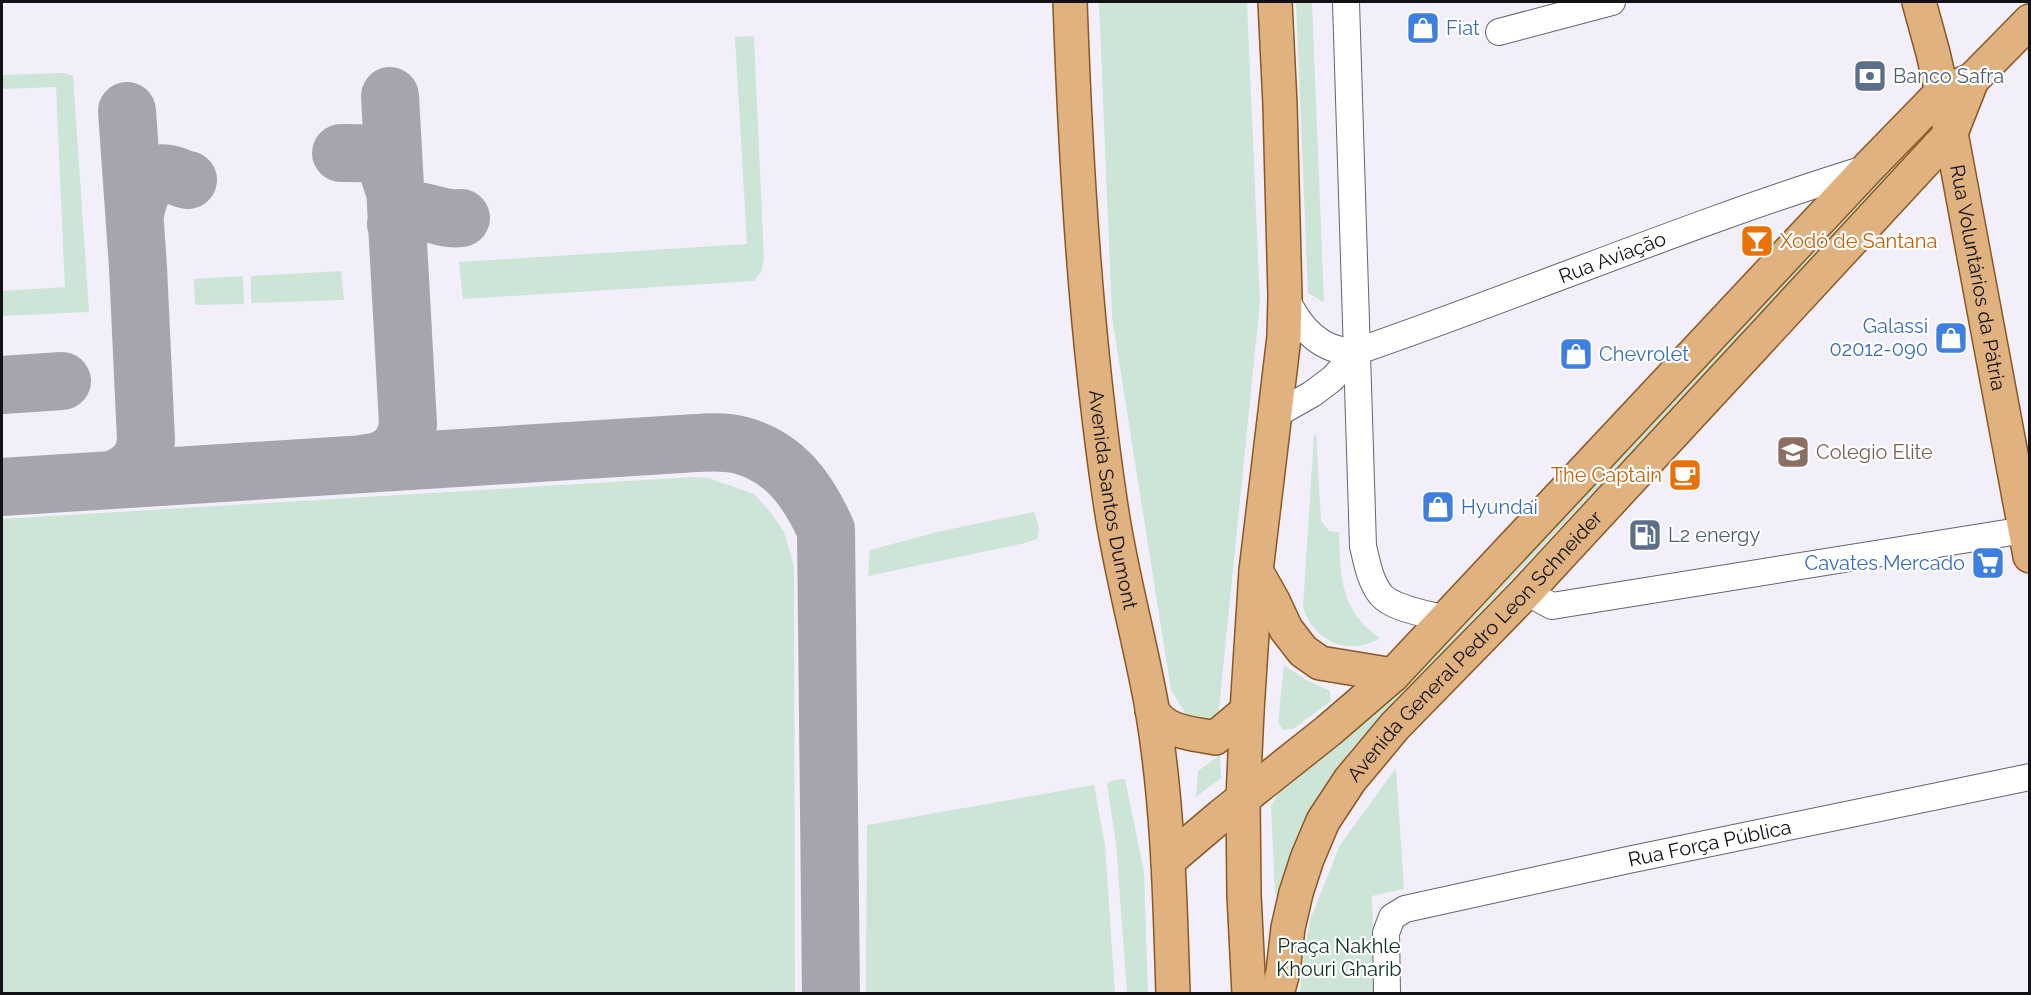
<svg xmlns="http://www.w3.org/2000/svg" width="2031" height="995" font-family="Raleway,sans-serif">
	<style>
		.green { fill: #cce5d6 }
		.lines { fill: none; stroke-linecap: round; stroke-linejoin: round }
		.taxiway { stroke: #a6a4ad; stroke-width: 58 }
		.minor-casing { stroke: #66636d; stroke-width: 28 }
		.major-casing { stroke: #8a5823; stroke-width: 36 }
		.minor { stroke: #fff; stroke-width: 26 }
		.major { stroke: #e0b280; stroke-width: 33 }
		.labels { text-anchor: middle; stroke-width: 4.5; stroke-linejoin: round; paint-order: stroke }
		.shop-label { font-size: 20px; fill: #366cbe; stroke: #fff; text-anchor: start }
		.service-label { font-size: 20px; fill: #4e5e75; stroke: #fff; text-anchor: start }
		.food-label { font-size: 20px; fill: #c56008; stroke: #fff; text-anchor: start }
		.street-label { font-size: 20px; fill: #121115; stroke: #fff }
		.education-label { font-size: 20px; fill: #785e54; stroke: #fff; text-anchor: start }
		.park-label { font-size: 20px; fill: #0e3121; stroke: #fff }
	</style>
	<rect width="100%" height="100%" fill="#f2effa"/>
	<path class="green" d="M1099,2H1247L1260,302L1218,718L1207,728L1192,724L1171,690L1112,317Z
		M1296,2H1312L1324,302L1308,293Z
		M754,36L764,259L761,272L754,281L463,299L459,262L747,244L735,37Z
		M64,73L73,76L89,312L2,316V291L65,287L56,87L2,89V75Z
		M1914,143L1916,150L1353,747L1321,794L1297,836L1278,899L1275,893L1271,806L1279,792L1372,716Z
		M341,271L344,300L251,303V276Z
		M243,276L244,304L195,305L194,279Z
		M1316,433L1321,521L1329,531L1339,532C1341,577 1339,610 1380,638C1349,657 1314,642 1303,607L1314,436Z
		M694,477L708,478L754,494L771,513L784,532L794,566L795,993H2V519Z
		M1034,512L1039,527L1037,539L1025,543L868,576L870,550L937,532Z
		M1284,665L1306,680L1330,691L1331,701L1293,729L1283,730L1278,722Z
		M1220,755L1221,778L1196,797L1198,771Z
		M1396,768L1404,889L1372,896L1375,993L1300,994L1301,973L1310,920L1340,845Z
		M1125,779L1144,872L1148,993H1127L1116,843L1107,784L1110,781Z
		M1094,785L1105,845L1115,993H866L867,825Z"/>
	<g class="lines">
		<path class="taxiway" d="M341,153C382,153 383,152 395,192
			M135,214C138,198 146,168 169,174C176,175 181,179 188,180
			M396,224L402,214C426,205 436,221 461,218
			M2,385L62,381
			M367,463C390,461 405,448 408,424L390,96
			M112,480C133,472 144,462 146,440L138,267L127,111
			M2,487L680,444C699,443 721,440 740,445C785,457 808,490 826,530L831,994"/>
		<g class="minor-casing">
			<g id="minor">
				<path d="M1346,2L1363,546C1367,563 1370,581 1381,595C1393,609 1428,614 1446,619"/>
				<path d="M1499,32L1612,2"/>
				<path id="s1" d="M1285,296C1299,327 1321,354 1358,351C1529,292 1695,221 1868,168"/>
				<path d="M1275,415L1312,394L1332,379L1358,351"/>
				<path d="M1526,592L1552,606L2025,530"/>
				<path id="s2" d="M1387,994L1386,933L1392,917L1405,909L1628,860L2030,777"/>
			</g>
		</g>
		<g class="major-casing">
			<g id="major">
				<path id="s3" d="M1070,2C1076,170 1086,340 1111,507C1121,574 1140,641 1152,708C1168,802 1170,899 1173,994"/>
				<path id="s4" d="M1919,2L1933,53L1951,133L2030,556"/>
				<path d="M1256,571L1273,601L1286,629L1303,651L1320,663L1393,675"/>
				<path d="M1152,710C1164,733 1192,733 1215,738L1247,711"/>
				<path d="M1168,861L1221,816L1328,731L1393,675L1868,168L1942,92L1972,80"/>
				<path d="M1249,994L1244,895L1243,798L1247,711L1256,571L1284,337L1285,296L1280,105L1275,2"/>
				<path id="s5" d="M1277,994L1283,972L1288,928L1296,893L1307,859L1323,821L1350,780L1395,726L1526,592L1951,133L1972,80L2030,21"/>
			</g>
		</g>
		<use href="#minor" class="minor"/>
		<use href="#major" class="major"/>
	</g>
	<defs>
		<g id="shop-square" transform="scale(1.725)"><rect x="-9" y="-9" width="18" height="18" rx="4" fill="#3f7fe0" stroke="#fff"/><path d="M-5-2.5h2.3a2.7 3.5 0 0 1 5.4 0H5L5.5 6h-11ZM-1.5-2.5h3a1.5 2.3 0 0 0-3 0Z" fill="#fff"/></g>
		<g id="bank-square" transform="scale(1.725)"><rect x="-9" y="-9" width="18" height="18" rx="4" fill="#5c6f8a" stroke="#fff"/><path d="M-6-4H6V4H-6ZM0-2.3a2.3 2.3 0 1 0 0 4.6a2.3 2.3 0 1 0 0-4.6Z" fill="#fff"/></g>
		<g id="bar-square" transform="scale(1.725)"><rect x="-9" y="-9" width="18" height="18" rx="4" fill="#e8710a" stroke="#fff"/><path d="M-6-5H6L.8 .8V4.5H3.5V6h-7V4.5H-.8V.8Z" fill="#fff"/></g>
		<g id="school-square" transform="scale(1.725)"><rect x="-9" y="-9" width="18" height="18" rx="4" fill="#8d6e63" stroke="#fff"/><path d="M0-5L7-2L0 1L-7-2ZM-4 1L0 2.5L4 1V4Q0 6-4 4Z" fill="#fff"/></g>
		<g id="cafe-square" transform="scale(1.725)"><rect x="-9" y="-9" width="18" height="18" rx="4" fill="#e8710a" stroke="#fff"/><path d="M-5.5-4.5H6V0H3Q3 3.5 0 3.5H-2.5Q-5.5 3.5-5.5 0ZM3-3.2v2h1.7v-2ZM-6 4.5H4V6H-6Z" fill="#fff"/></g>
		<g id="fuel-square" transform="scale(1.725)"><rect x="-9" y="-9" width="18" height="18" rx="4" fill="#5c6f8a" stroke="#fff"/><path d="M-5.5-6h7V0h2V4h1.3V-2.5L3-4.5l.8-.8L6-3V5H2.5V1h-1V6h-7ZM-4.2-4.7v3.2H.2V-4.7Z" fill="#fff"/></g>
		<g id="supermarket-square" transform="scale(1.725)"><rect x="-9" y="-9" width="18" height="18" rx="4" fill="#3f7fe0" stroke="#fff"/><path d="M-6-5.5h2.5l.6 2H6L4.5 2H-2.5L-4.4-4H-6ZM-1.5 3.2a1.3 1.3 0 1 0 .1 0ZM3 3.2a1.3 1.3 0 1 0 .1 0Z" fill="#fff"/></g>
	</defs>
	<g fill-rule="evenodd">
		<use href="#shop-square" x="1423" y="28"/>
		<use href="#bank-square" x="1870" y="76"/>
		<use href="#bar-square" x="1757" y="241"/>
		<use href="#shop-square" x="1951" y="338"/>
		<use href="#shop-square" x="1576" y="354"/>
		<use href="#school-square" x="1793" y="452"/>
		<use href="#cafe-square" x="1685" y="475"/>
		<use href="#shop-square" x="1438" y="507"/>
		<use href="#fuel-square" x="1645" y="535"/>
		<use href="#supermarket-square" x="1988" y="563"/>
	</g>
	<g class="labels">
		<g class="shop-label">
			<text x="1446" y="35">Fiat</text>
			<text x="1928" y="333" text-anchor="end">Galassi<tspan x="1928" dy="23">02012-090</tspan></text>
			<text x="1599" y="361">Chevrolet</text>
			<text x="1461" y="514">Hyundai</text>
			<text x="1965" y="570" text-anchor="end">Cavates Mercado</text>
		</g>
		<g class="service-label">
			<text x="1893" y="83">Banco Safra</text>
			<text x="1668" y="542">L2 energy</text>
		</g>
		<g class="food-label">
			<text x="1780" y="248">Xodó de Santana</text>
			<text x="1662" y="482" text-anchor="end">The Captain</text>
		</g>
		<g class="street-label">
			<text dy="7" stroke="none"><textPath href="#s1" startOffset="369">Rua Aviação</textPath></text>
			<text dy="7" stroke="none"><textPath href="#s4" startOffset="282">Rua Voluntários da Pátria</textPath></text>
			<text dy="7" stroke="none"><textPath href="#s3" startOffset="500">Avenida Santos Dumont</textPath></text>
			<text dy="7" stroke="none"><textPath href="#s5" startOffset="412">Avenida General Pedro Leon Schneider</textPath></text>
			<text dy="7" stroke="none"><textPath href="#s2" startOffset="405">Rua Força Pública</textPath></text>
		</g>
		<g class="education-label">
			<text x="1816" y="459">Colegio Elite</text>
		</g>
		<g class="park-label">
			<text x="1339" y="953">Praça Nakhle<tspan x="1339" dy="23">Khouri Gharib</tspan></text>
		</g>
	</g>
	<rect width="2031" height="995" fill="none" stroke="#121115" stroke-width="6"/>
</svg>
